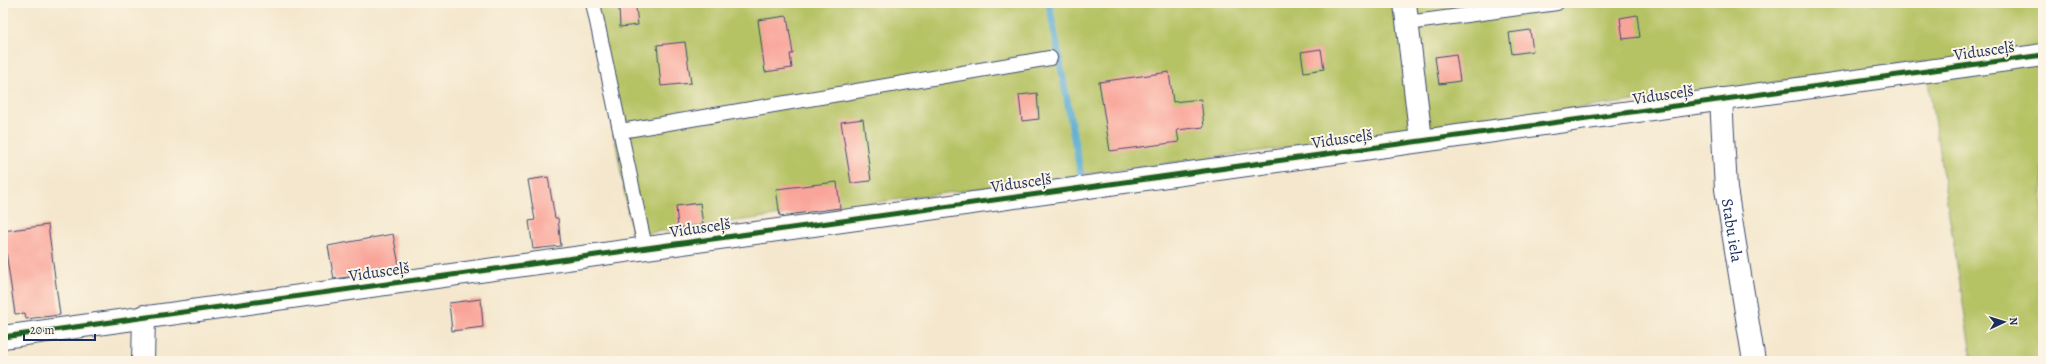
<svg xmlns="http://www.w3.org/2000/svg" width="2046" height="364" font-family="Alegreya,serif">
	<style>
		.green { fill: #b6c365; stroke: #687962 }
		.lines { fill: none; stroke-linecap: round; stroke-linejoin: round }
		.stream { stroke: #52a9cf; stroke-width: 7 }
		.building { fill: #f9a499 }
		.lane-casing { stroke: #3c4b6f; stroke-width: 16 }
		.street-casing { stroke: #3c4b6f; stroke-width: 24 }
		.lane { stroke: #fff; stroke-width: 14 }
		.street { stroke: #fff; stroke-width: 22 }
		.cycleway-casing { stroke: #fcf5e5; stroke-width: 8 }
		.cycleway { stroke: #1b5e20; stroke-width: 5 }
		.labels { text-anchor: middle; stroke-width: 4; stroke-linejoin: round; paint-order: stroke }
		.street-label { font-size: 16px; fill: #1b2f5e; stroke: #fcf5e5 }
	</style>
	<rect width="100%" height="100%" fill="#fcf5e5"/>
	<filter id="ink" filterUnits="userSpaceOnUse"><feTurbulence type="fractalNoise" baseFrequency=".025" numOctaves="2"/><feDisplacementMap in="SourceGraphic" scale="8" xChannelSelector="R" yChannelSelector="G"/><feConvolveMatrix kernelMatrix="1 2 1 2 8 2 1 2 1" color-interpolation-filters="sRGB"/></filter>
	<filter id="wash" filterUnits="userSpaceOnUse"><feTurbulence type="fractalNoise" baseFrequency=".012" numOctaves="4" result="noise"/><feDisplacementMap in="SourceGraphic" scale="16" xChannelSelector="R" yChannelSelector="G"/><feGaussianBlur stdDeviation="0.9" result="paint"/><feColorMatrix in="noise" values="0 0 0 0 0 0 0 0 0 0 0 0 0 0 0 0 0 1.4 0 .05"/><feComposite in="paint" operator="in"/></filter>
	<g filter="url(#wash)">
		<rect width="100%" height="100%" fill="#f4e7cd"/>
		<path class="green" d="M591,3H2043V361H1972L1925,62L632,235Z"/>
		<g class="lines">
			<path class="stream" d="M1049,3L1082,181"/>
		</g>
		<g id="blocks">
			<path class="building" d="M636,7L638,25L620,27L619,8Z
				M1637,15L1640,37L1623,39L1620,18Z
				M787,16L793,54H790L792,68L765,72L758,20Z
				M1530,30L1533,51L1512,54L1509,33Z
				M685,42L691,83L661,86L657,45Z
				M1321,49L1324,69L1304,72L1301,52Z
				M1456,54L1460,81L1439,84L1435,57Z
				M1169,72L1173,102L1201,99L1204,127L1177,130L1179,142L1110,151L1099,82Z
				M1037,93L1039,119L1022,121L1019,95Z
				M863,119L871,181L851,183L841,122Z
				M548,177L555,218H558L561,246L533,249L529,221L535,220L528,180Z
				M837,182L840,208L780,216L776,189Z
				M700,203L703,225L678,228L676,206Z
				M48,225L60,315L26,319L25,313L15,314L3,231Z
				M393,234L400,270L334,279L328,246Z
				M481,299L483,327L452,331L449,303Z"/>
		</g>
	</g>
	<g filter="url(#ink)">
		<use href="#blocks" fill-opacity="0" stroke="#3c4b6f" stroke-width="1"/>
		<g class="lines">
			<g class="lane-casing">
				<path id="lane" d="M593,3L645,247
					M1407,23L1557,3
					M621,131L1050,58"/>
			</g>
			<g class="street-casing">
				<g id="street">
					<path d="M1405,3L1421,140"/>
					<path id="s1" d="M1721,99L1726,189L1754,361"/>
					<path d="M3,337L2043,55"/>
					<path d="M143,361L144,316"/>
				</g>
			</g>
			<use href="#lane" class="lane"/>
			<use href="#street" class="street"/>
			<g class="cycleway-casing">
				<path id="cycleway" d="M3,337L2043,55"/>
			</g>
			<use href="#cycleway" class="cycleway"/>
		</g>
	</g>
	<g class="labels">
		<g class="street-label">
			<text transform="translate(1984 50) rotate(-8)" y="6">Vidusceļš</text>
			<text transform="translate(1663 94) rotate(-8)" y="6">Vidusceļš</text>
			<text transform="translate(1342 138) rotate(-8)" y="6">Vidusceļš</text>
			<text transform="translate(1021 182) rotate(-8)" y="6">Vidusceļš</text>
			<text transform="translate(700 227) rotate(-8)" y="6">Vidusceļš</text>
			<text dy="6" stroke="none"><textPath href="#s1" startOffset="132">Stabu iela</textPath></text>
			<text transform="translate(379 271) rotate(-8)" y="6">Vidusceļš</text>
		</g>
	</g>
	<rect width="2046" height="364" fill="none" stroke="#fcf5e5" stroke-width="16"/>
	<g transform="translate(2004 322) rotate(86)" stroke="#fcf5e5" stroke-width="3" paint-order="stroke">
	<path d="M0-3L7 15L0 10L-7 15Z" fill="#1b2f5e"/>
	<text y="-6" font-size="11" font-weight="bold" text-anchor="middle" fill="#1b2f5e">N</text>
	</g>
	<path d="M24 334v6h71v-6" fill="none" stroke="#1b2f5e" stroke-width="2"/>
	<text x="30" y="334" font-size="12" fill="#1b2f5e" stroke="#fcf5e5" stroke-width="3" paint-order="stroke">20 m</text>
</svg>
